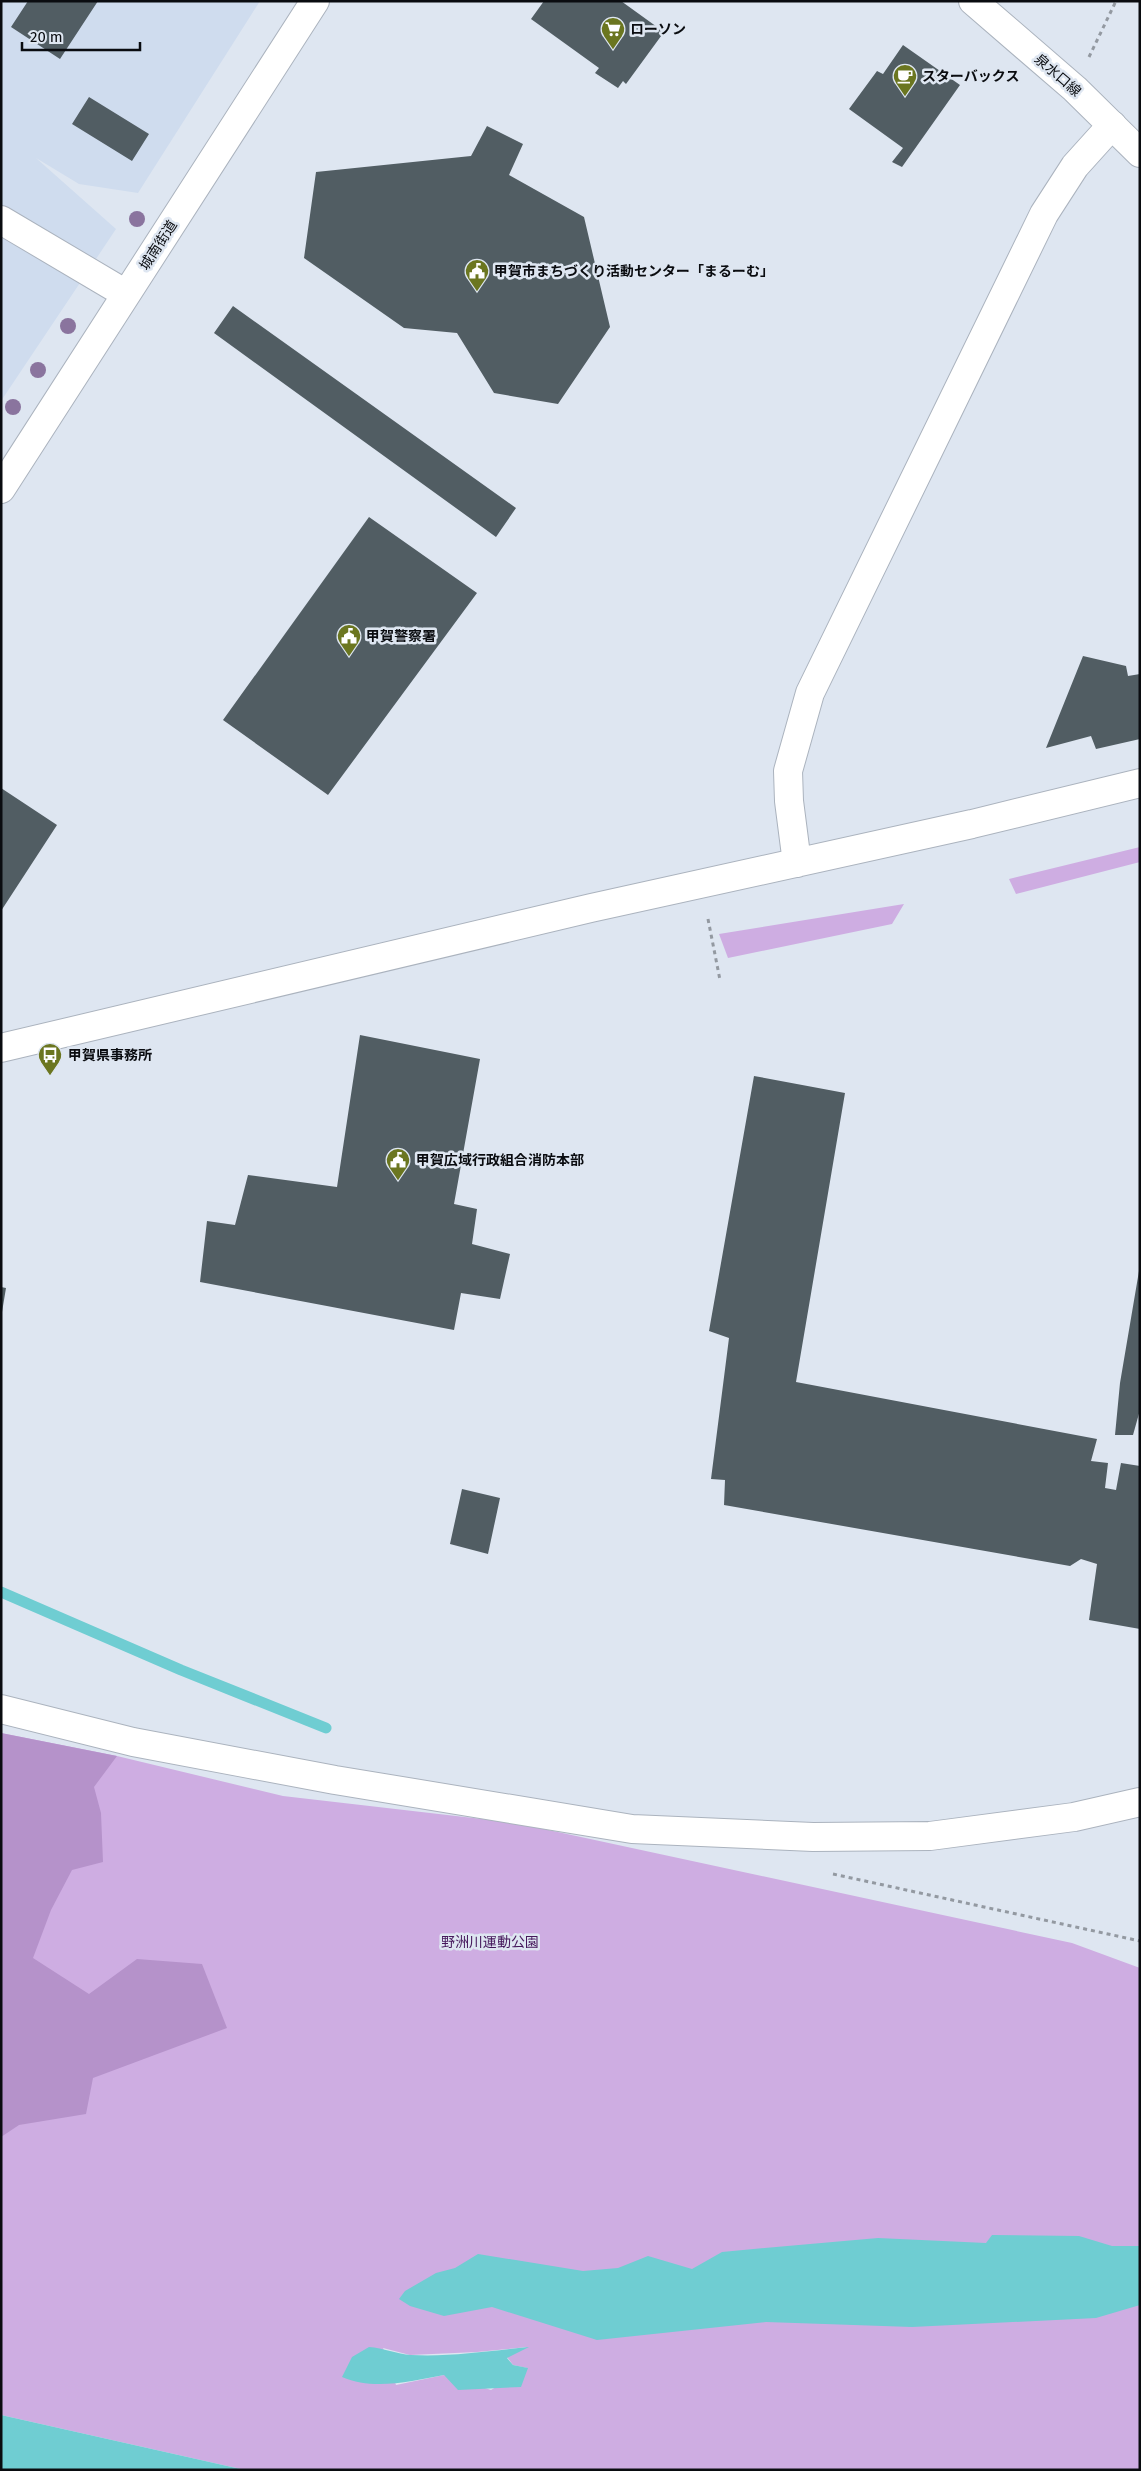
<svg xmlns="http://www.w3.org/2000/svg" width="1141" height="2471" font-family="'Fira Sans','Noto Sans JP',sans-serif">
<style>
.built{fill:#cfdcee}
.green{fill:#ceade2;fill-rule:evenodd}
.forest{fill:#b592ca}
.water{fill:#6fcdd2}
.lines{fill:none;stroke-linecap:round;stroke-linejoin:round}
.stream{stroke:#6fcdd2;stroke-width:11}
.building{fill:#515d63}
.minor-casing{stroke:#abb3be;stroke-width:30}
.major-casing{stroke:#abb3be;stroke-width:30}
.path{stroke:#9399a1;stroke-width:3;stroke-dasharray:4 4;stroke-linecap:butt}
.minor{stroke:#fff;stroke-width:28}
.major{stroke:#fff;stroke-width:28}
.tree{fill:#8a749e}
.labels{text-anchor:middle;stroke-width:5;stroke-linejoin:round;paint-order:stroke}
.poi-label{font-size:14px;font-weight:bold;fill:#0a0c10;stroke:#dee6f1;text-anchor:start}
.street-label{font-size:14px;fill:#0a0c10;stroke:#dee6f1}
.park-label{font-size:14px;fill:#45175b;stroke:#dee6f1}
</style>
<rect width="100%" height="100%" fill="#dee6f1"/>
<path class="built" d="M1 1H260L138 193 79 184 36 158 116 229 1 401Z"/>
<path class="green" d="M1140 847V862L1016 894 1009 879Z
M904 904 892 924 728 958 719 934Z
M1 1733 117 1756 283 1796 516 1823 1072 1943 1140 1968V2470H245L1 2415ZM527 2347 507 2357 513 2365 527 2368 491 2390 444 2375 396 2385 383 2348 410 2355 477 2352Z"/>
<path class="forest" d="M1 1733 117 1756 94 1787 101 1813 103 1862 72 1870 51 1910 33 1958 89 1994 137 1959 202 1964 227 2028 93 2078 86 2114 19 2125 1 2137Z"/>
<path class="water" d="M992 2235 1079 2236 1112 2246H1140V2305L1096 2318 912 2327 766 2322 597 2340 492 2307 444 2316 410 2306 399 2299 405 2291 436 2273 455 2268 478 2254 583 2271 618 2268 648 2256 692 2269 722 2252 776 2247 878 2238 986 2243Z
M369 2347C383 2348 397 2354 411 2355 450 2357 490 2351 529 2347L507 2358 513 2365 528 2368 521 2387 458 2390 444 2375C411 2381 374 2391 342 2377L352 2357Z
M1 2415 245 2470H1Z"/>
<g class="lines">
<path class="stream" d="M1 1592 181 1670 326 1728"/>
</g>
<path class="building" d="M28 1H98L60 59 11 27Z
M544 1H621L664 32 626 84 623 81 618 88 595 73 599 68 531 19Z
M903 45 960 85 902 167 892 162 903 148 849 109 877 71 883 74Z
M89 97 149 134 132 161 72 124Z
M487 126 523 144 509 175 584 217 610 327 558 404 494 393 457 333 404 328 304 258 316 172 471 156Z
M233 306 516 508 496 537 214 333Z
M369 517 477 593 328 795 223 720Z
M1083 656 1126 666 1128 676 1140 674V739L1096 749 1091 736 1046 748Z
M1 788 57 825 1 911Z
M360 1035 480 1059 454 1204 477 1209 472 1244 510 1254 500 1299 461 1293 454 1330 200 1282 207 1221 235 1225 248 1175 337 1187Z
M754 1076 845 1093 796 1382 1097 1439 1091 1461 1108 1463 1105 1488 1116 1490 1121 1463 1140 1466V1629L1089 1620 1097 1564 1081 1559 1070 1566 724 1505 725 1480 711 1479 729 1338 709 1331Z
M1139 1271 1140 1410 1133 1435H1115L1120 1383Z
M1 1287 6 1288 2 1312H1Z
M462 1489 500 1498 488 1554 450 1544Z"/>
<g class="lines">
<g class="minor-casing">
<path id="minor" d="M1 220 126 294
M1 489 315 1
M797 863 789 801 788 771 810 693 1044 214 1075 166 1112 125
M1 1048 591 908 972 824 1140 783
M1 1709 133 1742 335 1780 632 1829 813 1837 930 1836 1074 1817 1140 1802"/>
</g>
<g class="major-casing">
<path id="major" d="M973 1 1075 89 1140 153"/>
</g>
<path class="path" d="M1089 57 1116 1
M708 919 720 980
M833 1874 1140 1941"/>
<use href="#minor" class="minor"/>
<use href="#major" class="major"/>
</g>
<g class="tree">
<circle cx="137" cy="219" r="8"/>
<circle cx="68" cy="326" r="8"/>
<circle cx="38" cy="370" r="8"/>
<circle cx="13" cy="407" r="8"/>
</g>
<defs>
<g id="supermarket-pin" transform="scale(1.25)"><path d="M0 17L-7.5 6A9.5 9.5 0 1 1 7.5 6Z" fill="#6b7620" stroke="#dee6f1"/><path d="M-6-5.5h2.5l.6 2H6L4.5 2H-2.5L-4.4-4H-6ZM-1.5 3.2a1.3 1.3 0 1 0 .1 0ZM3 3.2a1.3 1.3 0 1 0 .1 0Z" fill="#fff"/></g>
<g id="cafe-pin" transform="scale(1.25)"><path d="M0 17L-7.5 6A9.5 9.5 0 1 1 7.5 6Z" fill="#6b7620" stroke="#dee6f1"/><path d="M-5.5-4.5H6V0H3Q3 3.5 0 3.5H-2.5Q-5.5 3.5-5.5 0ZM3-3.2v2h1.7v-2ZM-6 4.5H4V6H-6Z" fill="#fff"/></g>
<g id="civic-pin" transform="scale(1.25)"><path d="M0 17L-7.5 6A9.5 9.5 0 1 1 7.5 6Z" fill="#6b7620" stroke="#dee6f1"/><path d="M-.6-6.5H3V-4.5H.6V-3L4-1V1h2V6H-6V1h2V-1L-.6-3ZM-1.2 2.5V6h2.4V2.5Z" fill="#fff"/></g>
<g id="bus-pin" transform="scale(1.25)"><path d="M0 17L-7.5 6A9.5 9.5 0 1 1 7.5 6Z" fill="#6b7620" stroke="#dee6f1"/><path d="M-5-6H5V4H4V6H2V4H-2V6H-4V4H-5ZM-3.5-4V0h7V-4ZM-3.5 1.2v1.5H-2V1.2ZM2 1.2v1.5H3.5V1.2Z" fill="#fff"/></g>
</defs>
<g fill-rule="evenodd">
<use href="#supermarket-pin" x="613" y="29"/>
<use href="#cafe-pin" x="905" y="76"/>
<use href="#civic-pin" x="477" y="271"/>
<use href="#civic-pin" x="349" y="636"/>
<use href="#bus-pin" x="50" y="1055"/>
<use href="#civic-pin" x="398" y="1160"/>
</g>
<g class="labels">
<g class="poi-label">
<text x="630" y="34">ローソン</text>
<text x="922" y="81">スターバックス</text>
<text x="494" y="276">甲賀市まちづくり活動センター「まるーむ」</text>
<text x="366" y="641">甲賀警察署</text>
<text x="68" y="1060">甲賀県事務所</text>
<text x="416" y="1165">甲賀広域行政組合消防本部</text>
</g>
<g class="street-label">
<text transform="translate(1058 75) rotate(41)" y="5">泉水口線</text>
<text transform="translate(158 245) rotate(-57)" y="5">城南街道</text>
</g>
<g class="park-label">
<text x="490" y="1947">野洲川運動公園</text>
</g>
</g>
<rect width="1141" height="2471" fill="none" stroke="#0a0c10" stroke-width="5"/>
<path d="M22 42v8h118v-8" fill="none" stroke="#0a0c10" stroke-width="2.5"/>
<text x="30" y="42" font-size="15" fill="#0a0c10" stroke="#dee6f1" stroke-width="4" paint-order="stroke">20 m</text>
</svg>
